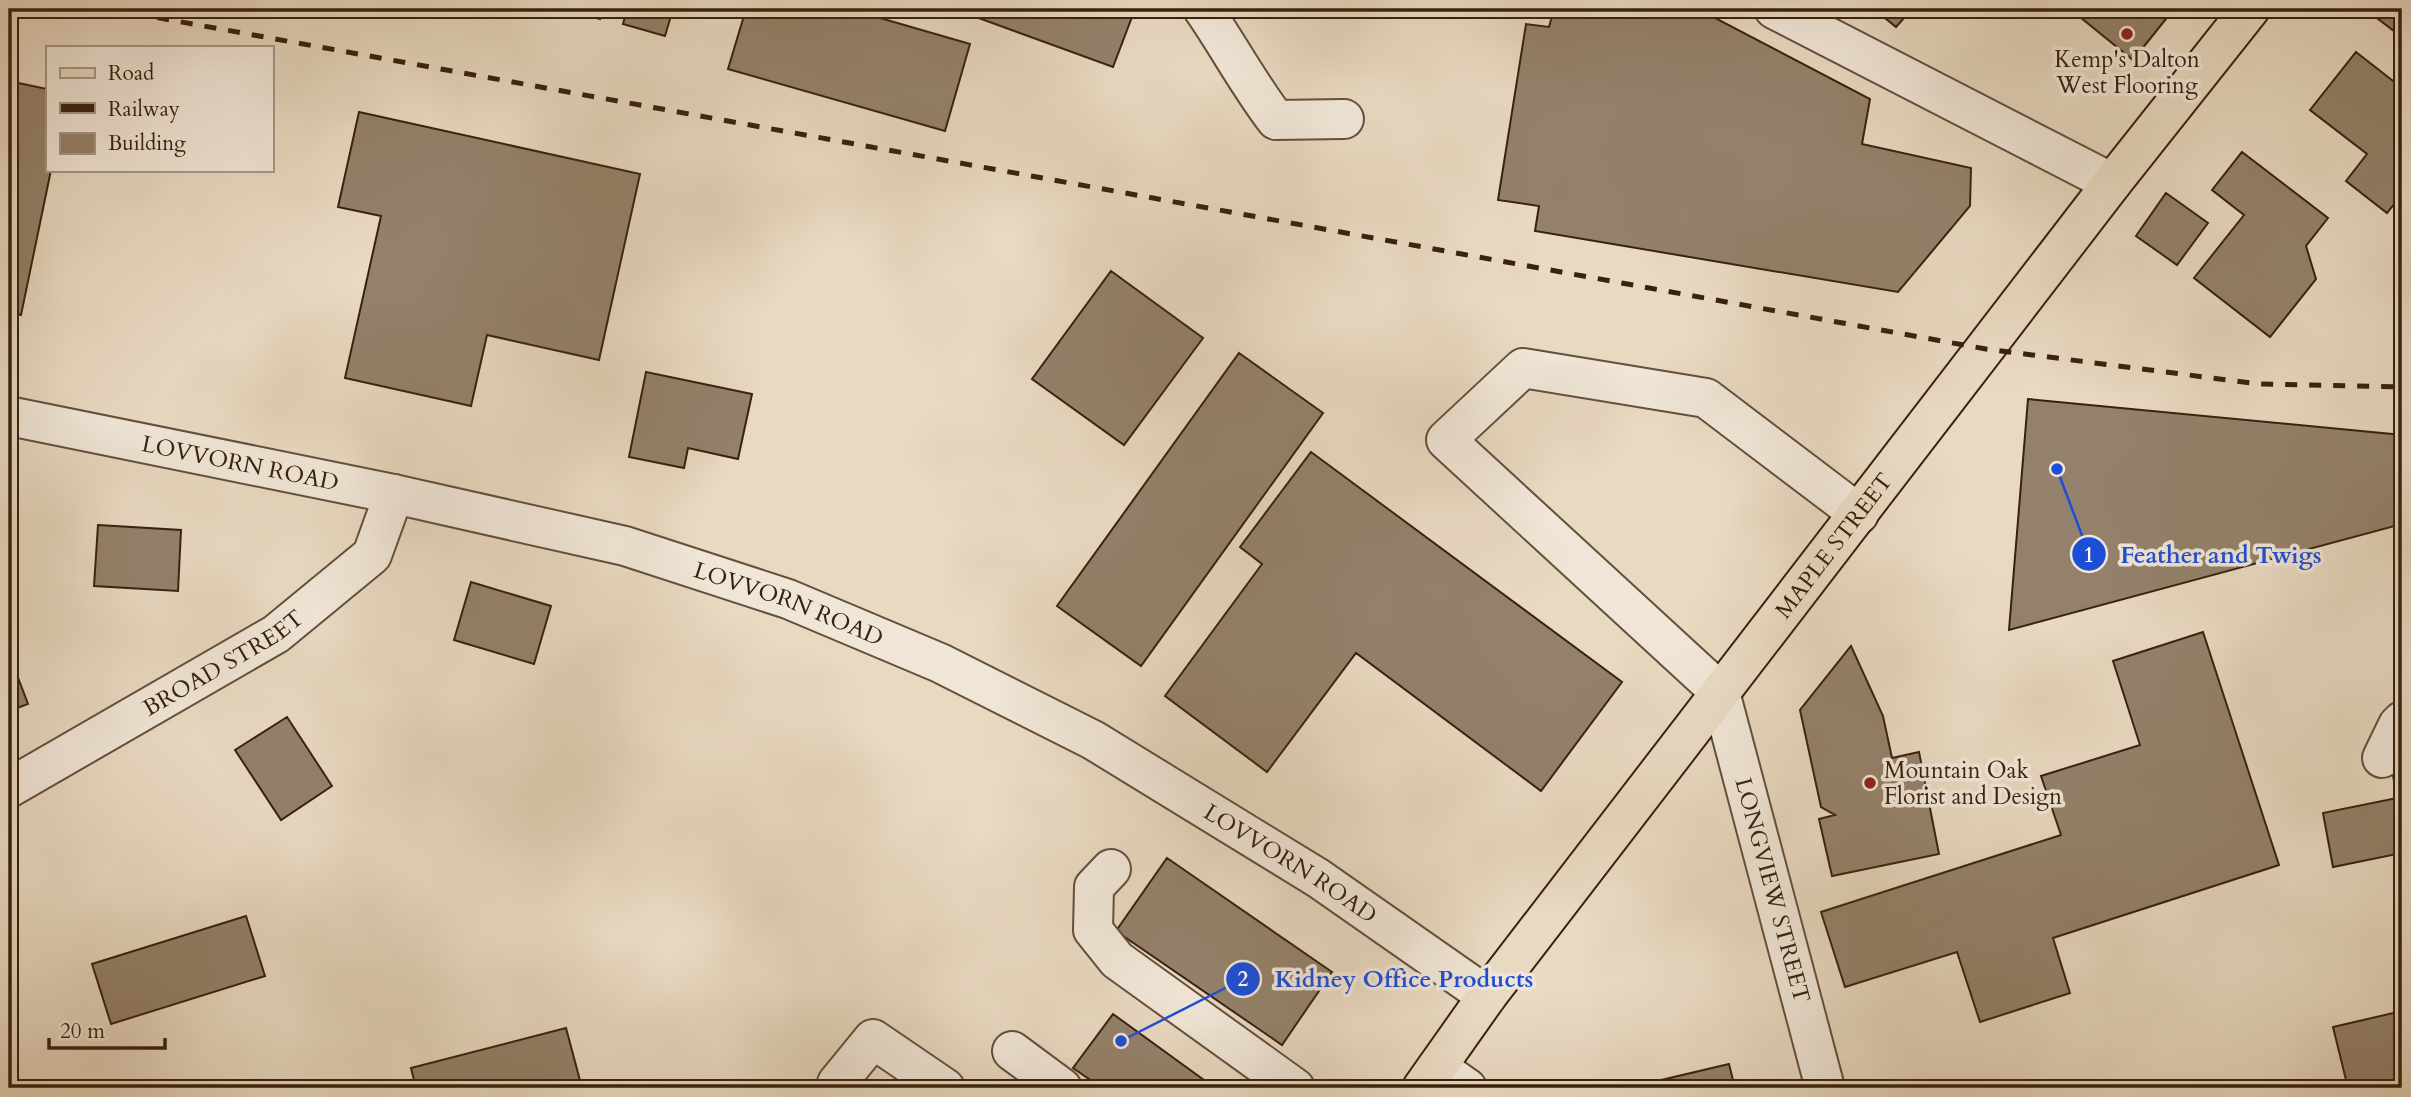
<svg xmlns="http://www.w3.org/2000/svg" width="2411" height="1097" font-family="Cardo,serif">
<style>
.building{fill:#94816b;stroke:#38210e;stroke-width:2}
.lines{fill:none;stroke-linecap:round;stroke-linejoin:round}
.minor-casing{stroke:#644f3b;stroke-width:42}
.major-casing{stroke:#38210e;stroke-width:42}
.minor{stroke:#f0e6d7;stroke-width:38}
.major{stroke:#e8d9c1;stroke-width:38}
.rail{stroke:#38210e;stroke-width:5;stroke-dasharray:12 12;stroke-linecap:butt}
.poi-dot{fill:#8f2418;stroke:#f0e6d7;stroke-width:2.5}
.labels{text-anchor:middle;stroke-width:7;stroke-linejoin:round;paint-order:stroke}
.poi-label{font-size:23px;fill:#38210e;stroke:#f0e6d7}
.street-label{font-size:23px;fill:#38210e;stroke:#f0e6d7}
.leader{fill:none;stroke:#1d4ed8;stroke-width:2.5}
.callout-dot{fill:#1d4ed8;stroke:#f0e6d7;stroke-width:2.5}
.mark-label{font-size:21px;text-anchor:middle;font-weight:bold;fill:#fff}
.callout-label{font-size:24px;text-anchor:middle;font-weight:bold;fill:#1d4ed8;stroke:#f0e6d7;stroke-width:7;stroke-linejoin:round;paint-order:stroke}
</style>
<rect width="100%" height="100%" fill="#e8d9c1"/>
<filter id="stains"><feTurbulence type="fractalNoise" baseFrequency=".00286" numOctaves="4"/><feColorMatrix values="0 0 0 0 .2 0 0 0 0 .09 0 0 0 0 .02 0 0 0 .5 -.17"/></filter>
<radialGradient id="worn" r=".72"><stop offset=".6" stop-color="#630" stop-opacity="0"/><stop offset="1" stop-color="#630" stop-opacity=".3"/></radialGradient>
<path class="building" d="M565 9H603L600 19Z
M627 9H673L665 36 623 24Z
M746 9H849L970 44 945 131 728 69Z
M954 9H1135L1113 67Z
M1554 9H1698L1870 99 1862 144 1971 168 1970 206 1898 292 1535 231 1539 206 1498 200 1526 24 1549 27Z
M1874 9H1912L1896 27Z
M2070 9H2174L2133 60Z
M2365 9H2402V20L2394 31Z
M2356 52 2402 88V194L2387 213 2346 181 2367 154 2310 110Z
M9 81 47 89V170H51L21 315 9 312Z
M359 112 640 174 599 360 487 335 471 406 345 378 381 216 338 207Z
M2242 152 2328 218 2306 246 2316 279 2270 337 2194 278 2244 215 2212 190Z
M2166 193 2208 223 2177 265 2136 236Z
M1111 271 1203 338 1124 445 1032 379Z
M1239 353 1323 413 1141 666 1057 606Z
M646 372 752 394 738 459 688 448 684 468 629 457Z
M2028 399 2402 435V524L2009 630Z
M1311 452 1622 682 1541 791 1356 653 1267 772 1165 696 1262 564 1240 547Z
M98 525 181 530 178 591 94 586Z
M471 582 551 606 534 664 454 640Z
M2203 632 2279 865 2053 938 2070 993 1980 1022 1957 952 1845 987 1821 912 2061 835 2041 776 2140 745 2113 661Z
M1851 646 1883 716 1892 758 1919 752 1939 854 1832 876 1819 819 1835 815 1821 807 1800 710Z
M9 654 28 704 9 711Z
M287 717 332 786 281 820 235 750Z
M2402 762V853L2333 867 2323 813 2397 798 2391 764Z
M1167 858 1332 972 1282 1045 1116 931Z
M246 916 265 976 111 1024 92 964Z
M2402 1011V1088H2348L2333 1027Z
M1113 1014 1215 1088H1102L1073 1068Z
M566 1028 582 1088H416L411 1068Z
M1729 1064 1735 1088H1641L1640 1085Z
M342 1081 344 1088H315Z"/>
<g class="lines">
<g class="minor-casing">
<g id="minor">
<path d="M1203 9C1228 45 1249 85 1276 120L1344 119"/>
<path d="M1774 9 2112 183"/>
<path id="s1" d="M9 416 394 494 625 546 788 599 940 663 1093 740 1318 878 1487 996"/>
<path d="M2382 758 2398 725 2402 721"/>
<path id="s2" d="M9 788 276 634 372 555 394 494"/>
<path d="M1111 869 1094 887 1093 930 1117 960 1295 1088"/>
<path d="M1012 1051 1062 1088"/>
<path d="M1437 1067 1467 1088"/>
<path d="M843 1088 837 1083 873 1039 945 1088"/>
<path d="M1825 1088 1720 692 1446 440 1523 368 1706 398 1859 514"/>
</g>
</g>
<g class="major-casing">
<g id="major">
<path id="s3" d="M1422 1088 1487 996 2112 183 2250 9"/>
</g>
</g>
<use href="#minor" class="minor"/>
<use href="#major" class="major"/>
<path class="rail" d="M110 9 1986 349 2259 384 2402 387"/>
</g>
<g class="poi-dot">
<circle cx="2127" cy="34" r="7"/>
<circle cx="1870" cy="783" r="7"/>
</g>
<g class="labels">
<g class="poi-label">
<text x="2127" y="67">Kemp's Dalton<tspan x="2127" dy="26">West Flooring</tspan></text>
<text x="1884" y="778" text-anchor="start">Mountain Oak<tspan x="1884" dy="26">Florist and Design</tspan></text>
</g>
<g class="street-label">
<text dy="8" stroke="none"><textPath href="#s1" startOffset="236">LOVVORN ROAD</textPath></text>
<text dy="8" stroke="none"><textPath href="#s3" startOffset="681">MAPLE STREET</textPath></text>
<text dy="8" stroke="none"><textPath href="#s1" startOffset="803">LOVVORN ROAD</textPath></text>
<text dy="8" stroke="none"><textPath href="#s2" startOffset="248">BROAD STREET</textPath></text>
<text dy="8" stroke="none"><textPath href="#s1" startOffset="1370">LOVVORN ROAD</textPath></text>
<text transform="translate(1773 890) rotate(75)" y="8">LONGVIEW STREET</text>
</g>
</g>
<path class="leader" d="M2057 469L2089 554M1121 1041L1243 979"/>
<g class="callout-dot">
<circle cx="2057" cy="469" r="7"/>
<circle cx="1121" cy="1041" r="7"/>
<circle cx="2089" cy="554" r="18"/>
<circle cx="1243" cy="979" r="18"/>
</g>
<g class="mark-label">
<text x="2089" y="562">1</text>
<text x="1243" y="986">2</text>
</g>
<g class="callout-label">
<text x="2221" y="563">Feather and Twigs</text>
<text x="1404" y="987">Kidney Office Products</text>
</g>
<rect width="2411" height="1097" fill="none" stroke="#e8d9c1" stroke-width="35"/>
<rect x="10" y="10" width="2390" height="1076" fill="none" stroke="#38210e" stroke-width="3.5"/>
<rect x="18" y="18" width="2376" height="1062" fill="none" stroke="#38210e" stroke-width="2"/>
<rect x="46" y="46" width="228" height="126" fill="#f0e6d7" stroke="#a69787" stroke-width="2"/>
<rect x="60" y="68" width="35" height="10" fill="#e8d9c1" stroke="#a69787" stroke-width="2"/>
<text x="108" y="80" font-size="21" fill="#38210e">Road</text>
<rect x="60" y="103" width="35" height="10" fill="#38210e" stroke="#a69787" stroke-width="2"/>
<text x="108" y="116" font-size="21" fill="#38210e">Railway</text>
<rect x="60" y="133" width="35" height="21" fill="#94816b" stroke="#a69787" stroke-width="2"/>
<text x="108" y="150" font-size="21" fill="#38210e">Building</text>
<path d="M49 1038v10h116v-10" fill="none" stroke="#38210e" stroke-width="3.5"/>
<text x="60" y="1038" font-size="21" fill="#38210e" stroke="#f0e6d7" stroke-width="5" paint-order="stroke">20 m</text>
<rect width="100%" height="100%" filter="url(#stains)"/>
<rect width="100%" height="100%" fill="url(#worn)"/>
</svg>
